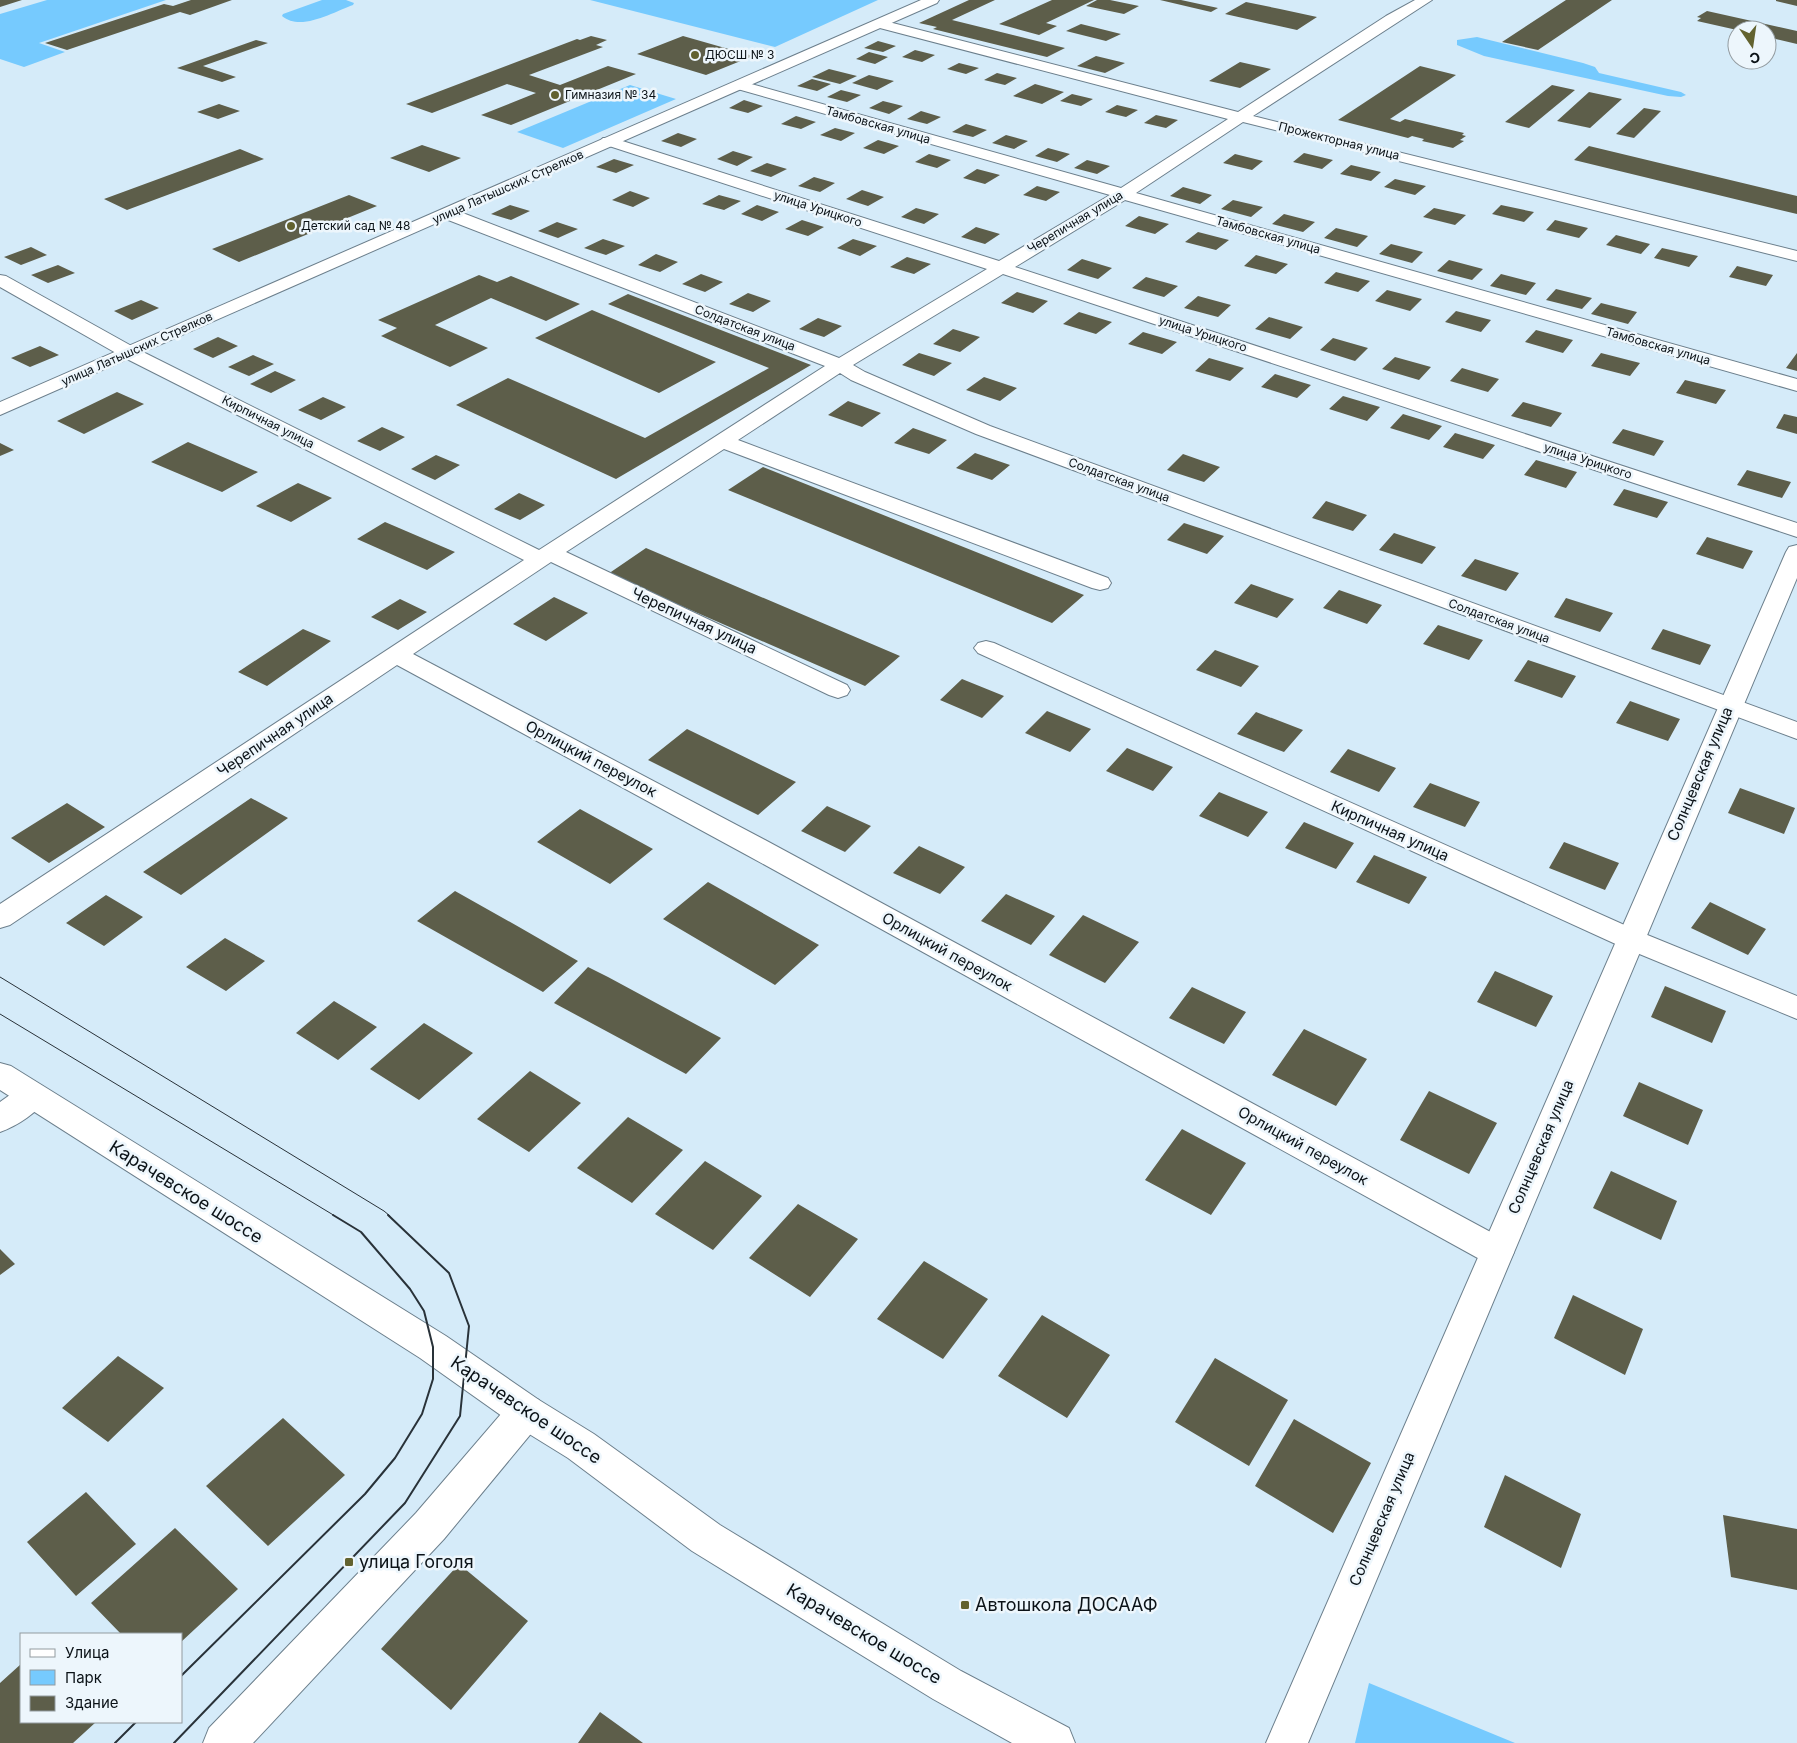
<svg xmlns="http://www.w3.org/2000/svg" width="1797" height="1743" font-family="Inter,sans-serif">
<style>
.green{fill:#76cafe}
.building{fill:#5d5e4a}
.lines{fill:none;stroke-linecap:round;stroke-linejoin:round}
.street-casing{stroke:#6c7f8c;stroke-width:2}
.secondary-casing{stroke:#6c7f8c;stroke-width:2}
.highway-casing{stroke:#6c7f8c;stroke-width:2}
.street{fill:#fff;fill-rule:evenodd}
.secondary{fill:#fff;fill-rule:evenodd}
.highway{fill:#fff;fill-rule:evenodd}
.tram-far1{stroke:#293239;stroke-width:1}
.tram{stroke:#293239;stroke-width:2}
.poi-dot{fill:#62622f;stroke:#edf6fc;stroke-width:2}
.labels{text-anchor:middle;stroke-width:5;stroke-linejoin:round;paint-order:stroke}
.far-poi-label{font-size:12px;fill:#0b1217;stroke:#edf6fc;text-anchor:start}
.far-street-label{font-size:12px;fill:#0b1217;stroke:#edf6fc}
.street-label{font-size:15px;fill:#0b1217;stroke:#edf6fc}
.near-street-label{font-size:18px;fill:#0b1217;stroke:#edf6fc}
.near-poi-label{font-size:18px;fill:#0b1217;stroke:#edf6fc;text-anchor:start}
</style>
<rect width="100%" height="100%" fill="#d5ebf9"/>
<path class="green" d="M47 0H166L39 43 65 52 24 67 0 59V14Z
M322 0H346L354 3 353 5C333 12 301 32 282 16L283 14Z
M590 0H878L775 47Z
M1477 37 1583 63 1595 67 1599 73 1681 92 1686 95 1681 97 1668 96 1484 56 1457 45V40Z
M630 85 676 99 563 148 517 132Z
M1369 1683 1515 1743H1355Z"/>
<path class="building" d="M0 0H22L0 7Z
M191 0H232L190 15 180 12 67 50 45 43 164 4 173 6Z
M969 0H995L952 20 1065 48 1047 57 933 29 937 27 919 23Z
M1052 0H1094L1046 23 1057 26 1039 35 999 24Z
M1097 0H1110L1139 6 1124 14 1086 6Z
M1160 0H1181L1218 8 1211 12Z
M1566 0H1612L1538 50 1502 42Z
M1797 0V6L1776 1V0Z
M1246 2 1280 9 1317 17 1297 30 1225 14Z
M1707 11 1797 31V44L1767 37V30H1737L1697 21 1701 18 1697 17Z
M1081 24 1121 34 1106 41 1066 31Z
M591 36 607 40 596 45 603 47 529 75 560 85 608 66 636 74 511 125 481 115 536 93 507 84 432 113 406 104 577 39 580 40Z
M683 36 753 56 706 75 637 54Z
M256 40 268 43 203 66 236 77 222 82 177 68Z
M878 41 896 46 883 52 864 48Z
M915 50 935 55 922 62 902 57Z
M869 52 888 57 875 64 856 59Z
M1096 56 1125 63 1105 73 1077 66Z
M1240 62 1271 69 1240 88 1209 81Z
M959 63 979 68 966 74 947 69Z
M1420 66 1456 75 1390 119 1400 122 1405 119 1464 133 1462 135 1466 136 1460 140 1464 141 1453 148 1422 141 1424 139 1412 136 1408 138 1338 120Z
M829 69 857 76 840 84 812 77Z
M997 73 1017 78 1005 85 984 80Z
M869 75 894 81 877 90 852 83Z
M812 79 831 84 817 91 797 86Z
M1035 84 1064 92 1042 104 1013 96Z
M1552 85 1575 90 1529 128 1505 122Z
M841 90 861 95 847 102 827 97Z
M1589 92 1622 99 1590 128 1557 121Z
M1072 94 1093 99 1081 106 1060 101Z
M744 100 763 106 748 113 729 108Z
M883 101 903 106 889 114 869 108Z
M219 104 240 111 218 119 197 112Z
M1117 105 1138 110 1126 117 1105 112Z
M1644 108 1661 111 1634 138 1616 134Z
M921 111 941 117 927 124 907 119Z
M1156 115 1178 120 1166 128 1144 123Z
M796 116 816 122 801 129 781 124Z
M966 124 987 130 973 137 952 132Z
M835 128 855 133 841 141 820 135Z
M678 133 697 139 681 147 661 141Z
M1006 135 1028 141 1014 149 992 143Z
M878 140 899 146 884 154 863 148Z
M422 145 461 158 429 172 390 158Z
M1589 146 1797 196V214L1574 160Z
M1048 148 1070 154 1057 162 1035 156Z
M240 149 264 159 127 210 104 199Z
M733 151 753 157 737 166 717 159Z
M1304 153 1333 160 1322 169 1293 162Z
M929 154 951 160 937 168 915 162Z
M1235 154 1263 161 1252 170 1223 163Z
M614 159 634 165 616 173 596 167Z
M1087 160 1110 166 1097 174 1074 168Z
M767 163 787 169 771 177 750 171Z
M1351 165 1381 172 1371 181 1340 174Z
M977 169 1000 175 985 184 963 178Z
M814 177 835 183 820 192 798 186Z
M1395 179 1426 186 1415 195 1384 187Z
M1037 186 1060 192 1046 201 1023 195Z
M1183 187 1212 195 1200 204 1170 196Z
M862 190 884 197 868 206 846 199Z
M630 191 650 198 633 207 612 200Z
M349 195 377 206 239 262 212 249Z
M719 195 741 201 724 210 702 204Z
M1233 200 1263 207 1251 217 1221 209Z
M510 205 530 211 511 220 491 214Z
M757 205 779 212 762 221 741 214Z
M1501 205 1534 212 1524 222 1492 214Z
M916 208 939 214 924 224 901 217Z
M1434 208 1466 215 1455 225 1423 217Z
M1284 214 1315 222 1303 232 1272 224Z
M1139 216 1169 224 1155 234 1125 226Z
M802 220 824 227 808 236 785 229Z
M1555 220 1588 228 1579 238 1546 230Z
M557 222 578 229 558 238 538 231Z
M976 227 1000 234 985 244 961 237Z
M1336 228 1368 236 1357 247 1324 238Z
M1198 232 1229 240 1216 250 1185 242Z
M1616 235 1650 244 1641 254 1606 245Z
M603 239 625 246 606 255 584 248Z
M853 239 877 246 860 256 837 248Z
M1391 244 1423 252 1412 263 1379 254Z
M31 247 47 255 21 265 4 257Z
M1662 248 1698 256 1689 267 1654 258Z
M656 254 678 262 660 272 638 265Z
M1256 255 1288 264 1276 274 1244 266Z
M907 257 931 264 914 274 890 267Z
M1082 259 1112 268 1098 279 1067 270Z
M1449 260 1483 269 1472 280 1437 271Z
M58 265 75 273 48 283 31 275Z
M1737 266 1773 275 1766 286 1729 277Z
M1336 272 1370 281 1358 292 1324 283Z
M701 274 723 282 705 292 682 284Z
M1501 274 1536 283 1526 295 1490 286Z
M479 275 497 282 511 276 580 304 546 321 491 298 435 325 488 348 450 367 381 336 397 328 378 320Z
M1146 277 1178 286 1164 297 1132 288Z
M1556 289 1592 298 1582 309 1546 300Z
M1387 290 1422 299 1410 311 1375 301Z
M1017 292 1048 301 1033 313 1001 303Z
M748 293 771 301 753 312 729 304Z
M628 294 811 365 616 479 456 405 508 378 645 438 769 368 608 304Z
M1198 296 1231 305 1218 317 1184 308Z
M141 300 159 308 132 320 114 311Z
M1601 303 1637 312 1628 324 1591 314Z
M592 310 716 362 659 393 535 338Z
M1456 311 1491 320 1481 332 1445 322Z
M1079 312 1112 322 1096 334 1063 324Z
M1269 317 1303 327 1290 339 1255 329Z
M818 318 842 326 824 337 799 329Z
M953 329 980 337 960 352 933 344Z
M1536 330 1573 340 1563 353 1525 342Z
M1143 332 1177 342 1162 354 1128 344Z
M218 337 238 346 213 358 193 349Z
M1333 338 1368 348 1355 361 1320 350Z
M40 346 59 355 30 367 11 358Z
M919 353 952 363 934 376 902 365Z
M1601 353 1640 363 1630 376 1591 366Z
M1797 353V371L1786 368Z
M253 355 274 364 249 376 228 367Z
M1395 357 1431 367 1419 380 1382 369Z
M1209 358 1244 368 1230 381 1195 371Z
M1462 368 1499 379 1488 392 1450 381Z
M275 371 296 380 271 393 250 384Z
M1275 374 1311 385 1297 398 1261 387Z
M984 377 1017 388 1000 401 966 390Z
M1685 380 1726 390 1716 404 1676 393Z
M117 392 144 404 84 434 57 421Z
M1343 396 1380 407 1367 421 1329 409Z
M323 397 346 407 321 420 298 410Z
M848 401 881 413 862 427 828 415Z
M1523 402 1562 413 1551 427 1511 416Z
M1403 414 1442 426 1429 440 1390 428Z
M1784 414 1797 417V434L1776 428Z
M382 427 405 437 380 451 357 441Z
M913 428 947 440 929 454 894 443Z
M1623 429 1664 441 1654 456 1612 443Z
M1455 433 1495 445 1483 459 1443 447Z
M188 442 258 472 222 492 151 462Z
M0 443 14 450 0 456Z
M975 453 1010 465 992 480 956 468Z
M1183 454 1220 467 1204 482 1167 470Z
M436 455 460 465 435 480 411 469Z
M1536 460 1577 472 1566 488 1524 475Z
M763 467 1084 595 1052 623 728 490Z
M1747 470 1791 482 1782 498 1737 485Z
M298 483 332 498 291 522 256 506Z
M1624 489 1668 502 1657 518 1613 505Z
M519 493 545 505 520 520 494 509Z
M1326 501 1367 515 1353 531 1312 518Z
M385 522 455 552 427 570 357 539Z
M1184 523 1224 536 1207 554 1167 540Z
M1394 533 1436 547 1422 564 1379 550Z
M1707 537 1753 551 1743 569 1696 554Z
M646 548 900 656 865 686 608 574Z
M1475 559 1519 573 1506 591 1461 576Z
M1251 584 1294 599 1277 618 1234 603Z
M1339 590 1382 605 1367 624 1323 608Z
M554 597 588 613 546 641 513 624Z
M1566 598 1613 613 1600 632 1554 617Z
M400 599 427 612 398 630 371 617Z
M1438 625 1483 640 1469 660 1423 644Z
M303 629 331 641 267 686 238 672Z
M1663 629 1711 645 1700 665 1651 649Z
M1215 650 1259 666 1241 687 1196 670Z
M1528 660 1576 676 1562 698 1514 681Z
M962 679 1004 696 982 718 940 700Z
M1630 701 1680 719 1668 741 1616 723Z
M1047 711 1091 729 1070 752 1025 733Z
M1256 712 1303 730 1284 752 1237 734Z
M687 729 796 782 758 815 648 760Z
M1127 748 1173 767 1153 791 1106 771Z
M1348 749 1396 768 1379 792 1330 772Z
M1430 783 1480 802 1465 827 1413 807Z
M1740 788 1795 808 1784 834 1728 813Z
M1219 792 1268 812 1248 837 1199 816Z
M251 798 288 818 181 895 143 872Z
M67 803 105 827 49 863 11 838Z
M827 806 871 826 845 852 801 831Z
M580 809 653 849 610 884 537 842Z
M1304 822 1354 843 1336 869 1285 848Z
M1564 842 1619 863 1605 890 1549 868Z
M919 846 965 867 940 894 893 873Z
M1374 855 1427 877 1409 904 1356 882Z
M708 882 819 945 775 985 663 919Z
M455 891 519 927 578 961 543 992 417 921Z
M1006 894 1055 916 1031 945 981 921Z
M106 895 143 917 104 946 66 923Z
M1710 902 1766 929 1748 955 1691 928Z
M1083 915 1139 942 1105 983 1049 955Z
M225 938 265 961 226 991 186 967Z
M588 967 608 977 721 1038 686 1074 554 1003Z
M1495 971 1553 996 1536 1027 1477 1002Z
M1665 986 1726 1011 1712 1043 1651 1017Z
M1192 987 1246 1012 1224 1044 1169 1018Z
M334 1001 377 1027 338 1060 296 1033Z
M424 1023 473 1053 419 1100 370 1069Z
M1304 1029 1367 1059 1336 1106 1272 1075Z
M530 1071 581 1103 529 1152 477 1119Z
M1639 1082 1703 1110 1688 1145 1623 1116Z
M1429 1091 1497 1123 1469 1174 1400 1140Z
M628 1117 683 1150 632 1203 577 1168Z
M1182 1129 1246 1163 1211 1215 1145 1180Z
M705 1161 762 1196 713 1250 655 1214Z
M1611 1171 1677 1201 1661 1240 1593 1208Z
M798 1204 858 1239 810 1297 749 1258Z
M0 1249 15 1264 0 1275Z
M924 1261 988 1299 943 1359 877 1319Z
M1573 1295 1643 1329 1625 1375 1554 1338Z
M1042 1315 1110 1355 1067 1418 998 1376Z
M118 1356 164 1388 108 1442 62 1408Z
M1215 1358 1288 1400 1249 1466 1175 1422Z
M283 1418 345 1475 268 1546 206 1486Z
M1294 1419 1371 1463 1333 1533 1255 1486Z
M1505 1475 1581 1514 1561 1568 1484 1527Z
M86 1492 136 1544 76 1596 27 1542Z
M1723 1515 1797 1529V1590L1731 1577Z
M175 1528 238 1589 181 1642V1634H121L91 1603Z
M459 1564 528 1621 451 1710 381 1649Z
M21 1664V1722H96L73 1743H0V1683Z
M600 1712 643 1743H578Z"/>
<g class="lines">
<g class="street-casing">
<path id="street" d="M1415 0H1432L1253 116 1797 251V261L1243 122 1136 193 1797 379V391L1125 200 1015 267 1797 523V537L1003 274 853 365 865 372 990 426 1797 722V739L976 434 851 380 840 373 738 440 1108 578 1111 583 1108 588 1100 590 1092 588 724 449 566 552 847 685 850 690 847 695 838 698 829 695 551 562 413 654 765 840 1509 1242 1514 1252 1509 1262 1497 1266 1485 1262 745 854 397 665 10 925 0 928V904L524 560 123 357 0 287V275L6 276 137 349 539 550 825 366 443 218 441 214 443 210H455L839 358 987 269 603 144 600 141 603 138H613L999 261 1110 195 734 88 732 85 734 82H744L1121 188 1228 119 876 27 874 24 881 20 1238 112 1386 16Z
M986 641 994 643 1640 932 1797 996V1019L1620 946 978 653 974 648 978 643Z
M32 1084 43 1087 48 1096C39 1112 17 1126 0 1132V1102L21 1087Z
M526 1395 539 1400 544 1412 539 1424 444 1539 253 1743H203L209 1728 416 1513 513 1400Z"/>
</g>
<g class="secondary-casing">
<path id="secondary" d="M921 0H939L937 3 0 415V402Z
M1797 545V578L1308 1743H1266L1786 552 1789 547Z"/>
</g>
<g class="highway-casing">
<path id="highway" d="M0 1063 11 1066 446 1336 539 1400 594 1434 720 1525 961 1671 1069 1728 1075 1743H1012L933 1699 692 1551 568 1458 513 1424 420 1358 0 1090Z"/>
</g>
<use href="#street" class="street"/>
<use href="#secondary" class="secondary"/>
<use href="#highway" class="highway"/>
<path class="tram-far1" d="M0 977 384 1211 390 1216
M0 1014 335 1216"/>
<path class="tram" d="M181 1676 365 1494 395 1458 422 1414 433 1379V1347L424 1311 410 1289 361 1232 333 1215
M115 1743 136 1722
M174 1743 405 1503 460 1416 469 1326 449 1273 388 1215"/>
</g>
<g class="poi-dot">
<circle cx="695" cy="55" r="5"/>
<circle cx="555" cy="95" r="5"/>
<circle cx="291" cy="226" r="5"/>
<rect x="344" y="1557" width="10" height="10" rx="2.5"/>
<rect x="960" y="1600" width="10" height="10" rx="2.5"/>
</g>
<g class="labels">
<g class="far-poi-label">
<text x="705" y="59">ДЮСШ № 3</text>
<text x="565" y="99">Гимназия № 34</text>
<text x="301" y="230">Детский сад № 48</text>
</g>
<g class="far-street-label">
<text transform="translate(878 125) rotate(16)" y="4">Тамбовская улица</text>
<text transform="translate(1339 141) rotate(14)" y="4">Прожекторная улица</text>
<text transform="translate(508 187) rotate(-24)" y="4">улица Латышских Стрелков</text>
<text transform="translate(818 209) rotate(18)" y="4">улица Урицкого</text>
<text transform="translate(1075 222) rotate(-31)" y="4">Черепичная улица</text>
<text transform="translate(1268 235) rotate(16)" y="4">Тамбовская улица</text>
<text transform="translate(745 328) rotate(21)" y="4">Солдатская улица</text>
<text transform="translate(1203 334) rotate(18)" y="4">улица Урицкого</text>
<text transform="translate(1658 346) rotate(16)" y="4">Тамбовская улица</text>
<text transform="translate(137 349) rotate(-24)" y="4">улица Латышских Стрелков</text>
<text transform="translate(268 422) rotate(27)" y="4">Кирпичная улица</text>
<text transform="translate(1588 461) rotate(18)" y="4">улица Урицкого</text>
<text transform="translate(1119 480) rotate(20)" y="4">Солдатская улица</text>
<text transform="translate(1499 621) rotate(20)" y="4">Солдатская улица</text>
</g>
<g class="street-label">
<text transform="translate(694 621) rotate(25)" y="5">Черепичная улица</text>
<text transform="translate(275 735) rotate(-34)" y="5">Черепичная улица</text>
<text transform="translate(591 759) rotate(28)" y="5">Орлицкий переулок</text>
<text transform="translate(1700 774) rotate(-67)" y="5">Солнцевская улица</text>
<text transform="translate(1390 831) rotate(24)" y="5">Кирпичная улица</text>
<text transform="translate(947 952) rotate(29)" y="5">Орлицкий переулок</text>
<text transform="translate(1303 1146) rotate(29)" y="5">Орлицкий переулок</text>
<text transform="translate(1541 1147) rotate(-67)" y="5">Солнцевская улица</text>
<text transform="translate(1382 1519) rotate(-67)" y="5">Солнцевская улица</text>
</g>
<g class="near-street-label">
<text transform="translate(186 1192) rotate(32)" y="6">Карачевское шоссе</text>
<text transform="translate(526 1410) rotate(34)" y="6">Карачевское шоссе</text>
<text transform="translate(864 1634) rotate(31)" y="6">Карачевское шоссе</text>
</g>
<g class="near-poi-label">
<text x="359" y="1568">улица Гоголя</text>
<text x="975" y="1611">Автошкола ДОСААФ</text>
</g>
</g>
<rect x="20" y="1633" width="162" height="90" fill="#edf6fc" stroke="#939ba0"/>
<rect x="30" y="1649" width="25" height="8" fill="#ffffff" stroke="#939ba0"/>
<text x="65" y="1658" font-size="15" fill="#0b1217">Улица</text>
<rect x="30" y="1670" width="25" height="15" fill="#76cafe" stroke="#939ba0"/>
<text x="65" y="1683" font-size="15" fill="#0b1217">Парк</text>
<rect x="30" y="1696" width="25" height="15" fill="#5d5e4a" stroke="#939ba0"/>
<text x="65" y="1708" font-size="15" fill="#0b1217">Здание</text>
<g transform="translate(1752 45) rotate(167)"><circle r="24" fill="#edf6fc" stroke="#939ba0"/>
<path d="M0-4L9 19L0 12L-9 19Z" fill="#62622f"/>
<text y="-8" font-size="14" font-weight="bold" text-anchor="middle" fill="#0b1217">С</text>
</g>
</svg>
